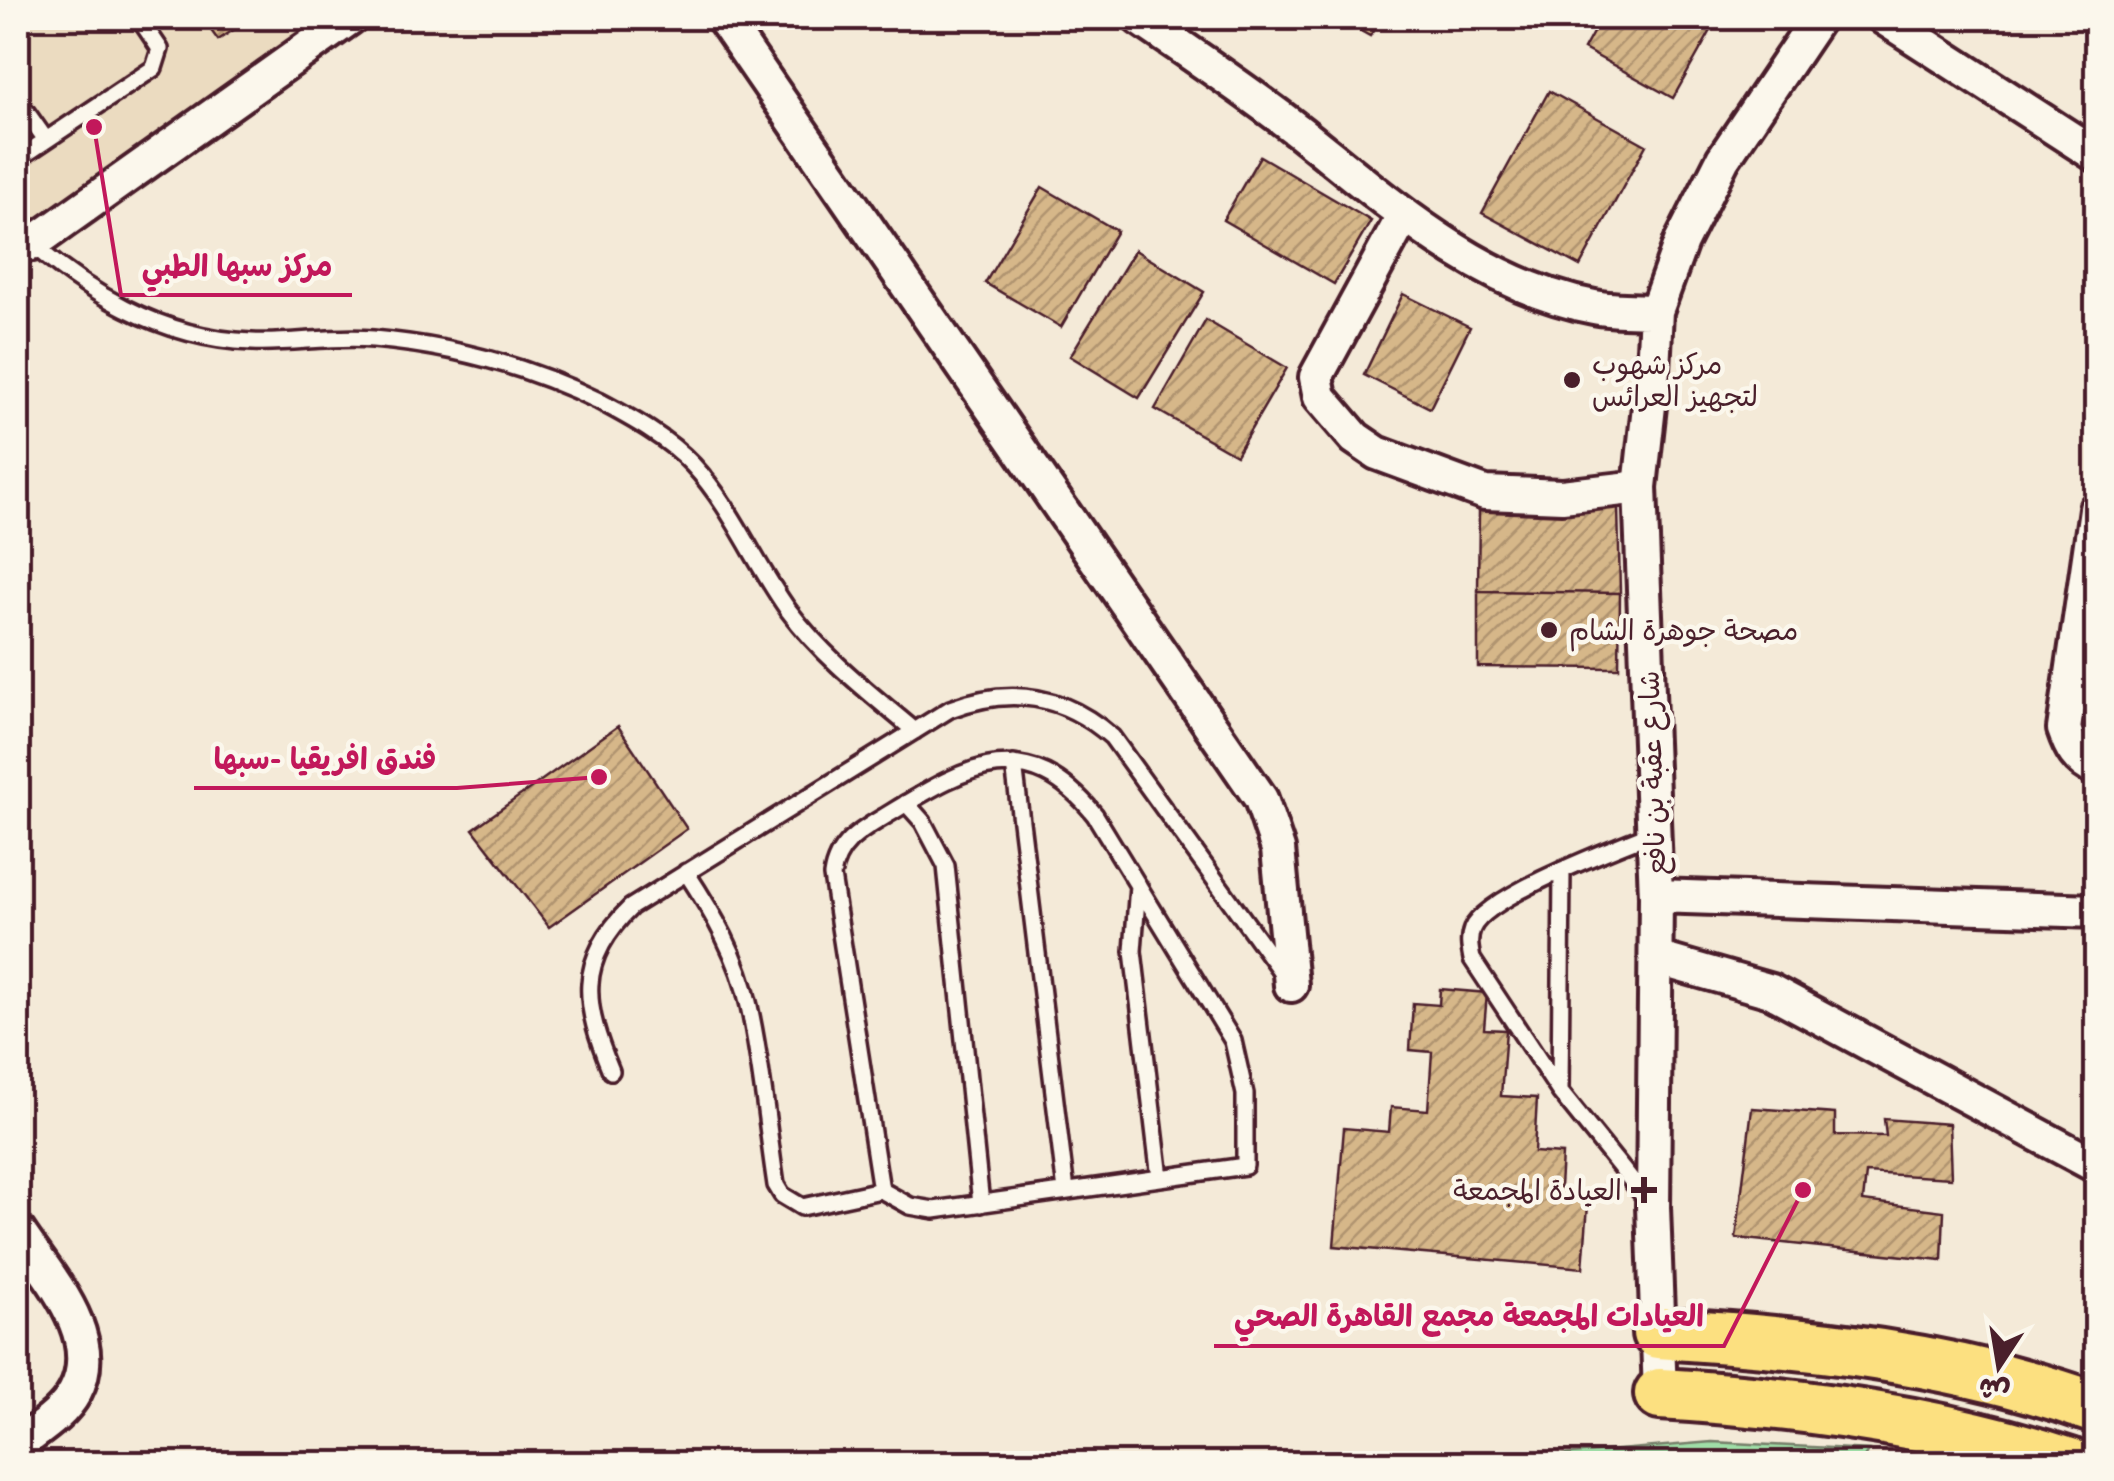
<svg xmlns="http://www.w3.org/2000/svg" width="2114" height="1481" font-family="'Balsamiq Sans','Playpen Sans Arabic',sans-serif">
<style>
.built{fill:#ebdbc0}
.green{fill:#9fdea7;stroke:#747e69;stroke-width:2.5}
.building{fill:url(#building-hatch);stroke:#4a1f2b;stroke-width:2.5}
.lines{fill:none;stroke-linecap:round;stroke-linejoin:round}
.service-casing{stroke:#4a1f2b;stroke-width:22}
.minor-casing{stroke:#4a1f2b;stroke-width:40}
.primary-casing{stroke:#4a1f2b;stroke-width:58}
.service{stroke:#fbf7ec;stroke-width:15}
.minor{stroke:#fbf7ec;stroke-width:32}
.primary{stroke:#fce080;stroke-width:50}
.poi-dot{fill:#4a1f2b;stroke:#fbf7ec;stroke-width:4}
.labels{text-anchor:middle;stroke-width:9;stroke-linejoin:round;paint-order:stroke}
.poi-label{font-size:28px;fill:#4a1f2b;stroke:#fbf7ec;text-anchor:start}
.street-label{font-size:28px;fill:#4a1f2b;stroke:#fbf7ec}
.leader{fill:none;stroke:#c2185b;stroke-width:4}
.callout-dot{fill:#c2185b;stroke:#fbf7ec;stroke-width:4}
.callout-label{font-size:30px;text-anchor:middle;font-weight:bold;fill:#c2185b;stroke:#fbf7ec;stroke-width:9;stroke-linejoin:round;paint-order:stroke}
</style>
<defs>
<pattern id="building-hatch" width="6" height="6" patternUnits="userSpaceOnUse" patternTransform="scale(2.5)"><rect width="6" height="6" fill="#d6b789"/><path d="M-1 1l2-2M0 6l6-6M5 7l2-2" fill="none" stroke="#b09470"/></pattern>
</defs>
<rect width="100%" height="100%" fill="#f4ead8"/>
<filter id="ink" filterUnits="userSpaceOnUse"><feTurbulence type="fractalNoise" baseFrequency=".01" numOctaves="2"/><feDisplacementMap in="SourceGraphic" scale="20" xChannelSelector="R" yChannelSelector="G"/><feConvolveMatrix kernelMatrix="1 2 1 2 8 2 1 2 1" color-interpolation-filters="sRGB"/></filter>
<g filter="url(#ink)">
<path class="built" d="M18 18H322L18 237Z"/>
<path class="green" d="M1712 1442 1869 1450 1860 1464 1466 1463Z"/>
<path class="building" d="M202 18H226L235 29 218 40Z
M1337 18H1381L1370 36Z
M1601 18H1718L1673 98 1584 49Z
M1549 91 1646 145 1580 266 1482 213Z
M1260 156 1371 221 1334 284 1223 220Z
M1042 187 1117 231 1061 327 985 283Z
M1135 250 1204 292 1139 398 1070 356Z
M1403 294 1470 327 1430 408 1364 375Z
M1206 320 1287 368 1236 455 1155 409Z
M1618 506 1620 593 1478 591 1479 511Z
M1478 591 1620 593 1619 668 1478 667Z
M618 726 687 829 549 927 473 829Z
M1440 989 1487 993 1484 1029 1506 1030 1501 1096 1537 1098 1534 1152 1562 1154 1560 1187 1588 1205 1583 1268 1334 1246 1344 1128 1389 1132 1391 1107 1428 1110 1432 1052 1410 1050 1413 1003 1439 1005Z
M1752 1108 1835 1114V1135L1886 1136 1884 1119 1949 1124 1951 1178 1866 1173 1863 1201 1944 1211 1942 1260 1736 1238Z"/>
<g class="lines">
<g class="service-casing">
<path id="service" d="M18 100 46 140
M18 159 154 68 160 49 139 18
M18 231C81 291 162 339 252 342 292 344 333 335 373 339 452 346 528 366 599 401 631 418 668 438 693 465 732 507 755 564 789 611 824 658 870 693 915 731
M1014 764 1066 1191
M906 803 923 822 946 866 981 1204
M686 872C713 913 739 958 749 1006 762 1064 767 1126 776 1185L782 1195 802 1207 881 1190 910 1206 934 1210 1245 1166V1094L1233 1041 1095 815C1028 732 968 765 892 812 864 829 837 841 832 876L881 1190
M1138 885 1133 951 1160 1178
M611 1071C584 1006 575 961 631 907L950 709C1010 686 1063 694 1112 737L1283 974
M1560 1091 1562 870
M1647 1200 1560 1092 1472 959C1470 949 1468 939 1472 929 1485 896 1617 847 1654 832"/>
</g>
<g class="minor-casing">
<path id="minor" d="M723 18 1261 799 1278 849 1291 985
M1139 18C1193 55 1249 92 1301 133 1389 203 1480 286 1594 307 1614 311 1636 310 1656 311
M1884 18 2096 155
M1403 217 1316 377 1320 397 1355 438 1377 453 1485 493 1562 496 1640 487
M32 244 350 18
M2096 509 2064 729C2070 747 2077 761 2096 769
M1656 896 2096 911
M1656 958 1771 991 2096 1166
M18 1231C47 1276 105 1336 75 1392 63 1415 37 1430 18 1445
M1660 1394 1653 1207 1656 896 1640 487 1653 370 1656 311 1681 242 1723 159 1818 18"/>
</g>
<g class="primary-casing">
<path id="primary" d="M1658 1333C1807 1342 1954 1357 2096 1408
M1660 1394C1798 1402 1938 1421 2070 1464"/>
</g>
<use href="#service" class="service"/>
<use href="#minor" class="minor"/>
<use href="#primary" class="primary"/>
</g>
</g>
<g class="poi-dot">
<circle cx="1572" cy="380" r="10"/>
<circle cx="1549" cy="630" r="10"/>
<path d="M1639 1175h10v10h10v10h-10v10h-10v-10h-10v-10h10z"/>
</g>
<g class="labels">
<g class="poi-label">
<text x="1592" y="374">مركز شهوب<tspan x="1592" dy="32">لتجهيز العرائس</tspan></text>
<text x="1569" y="640">مصحة جوهرة الشام</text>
<text x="1622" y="1200" text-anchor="end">العيادة المجمعة</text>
</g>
<g class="street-label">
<text transform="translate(1652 773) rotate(-92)" y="10">شارع عقبة بن نافع</text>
</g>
</g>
<path class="leader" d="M94 127L121 295H352M599 777L457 788H194M1803 1190L1724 1346H1214"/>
<g class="callout-dot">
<circle cx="94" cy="127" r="10"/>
<circle cx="599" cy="777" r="10"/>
<circle cx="1803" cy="1190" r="10"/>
</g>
<g class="callout-label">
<text x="237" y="276">مركز سبها الطبي</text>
<text x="325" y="769">فندق افريقيا -سبها</text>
<text x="1469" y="1326">العيادات المجمعة مجمع القاهرة الصحي</text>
</g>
<rect width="2114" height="1481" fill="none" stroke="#fbf7ec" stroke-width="60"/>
<rect x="30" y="30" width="2054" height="1421" fill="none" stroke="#4a1f2b" stroke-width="4" filter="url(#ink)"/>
<g transform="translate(1999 1366) rotate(192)" stroke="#fbf7ec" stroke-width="8" paint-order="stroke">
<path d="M0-8L18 38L0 25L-18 38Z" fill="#4a1f2b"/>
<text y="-15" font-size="28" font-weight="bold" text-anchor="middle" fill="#4a1f2b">ش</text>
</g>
</svg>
